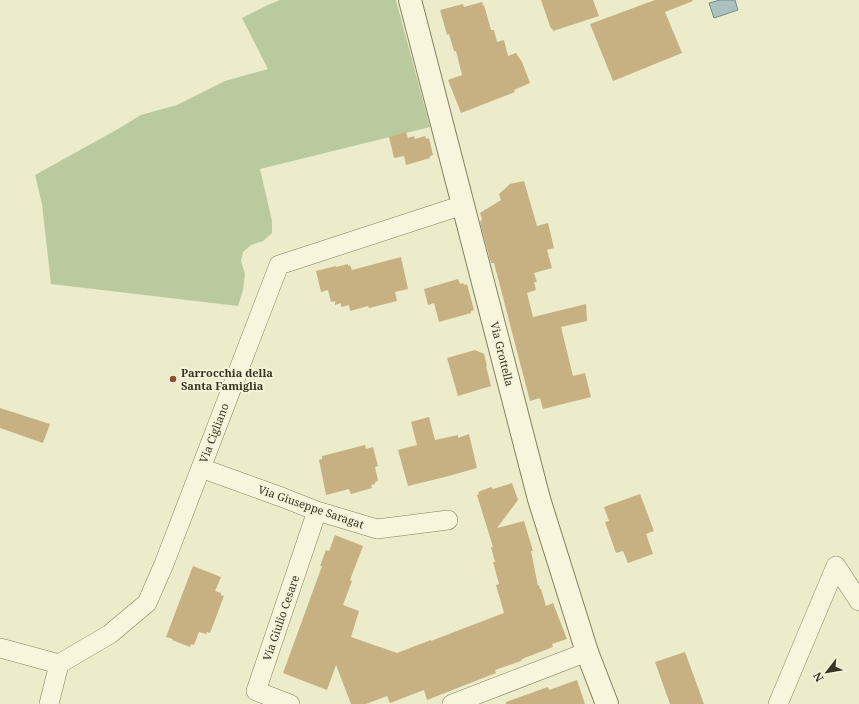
<svg xmlns="http://www.w3.org/2000/svg" width="859" height="704" font-family="'Noto Serif',serif">
<style>
.green{fill:#b9ca9e}
.water{fill:#aac1c0;stroke:#718e8f}
.building{fill:#c7b182}
.lines{fill:none;stroke-linecap:round;stroke-linejoin:round}
.minor-casing{stroke:#877f5f;stroke-width:20}
.tertiary-casing{stroke:#877f5f;stroke-width:24}
.minor{stroke:#f7f6dd;stroke-width:19}
.tertiary{stroke:#f7f6dd;stroke-width:22}
.poi-dot{fill:#924c34;stroke:#f4f3d9;stroke-width:1.5}
.labels{text-anchor:middle;stroke-width:4;stroke-linejoin:round;paint-order:stroke}
.street-label{font-size:11px;fill:#393322;stroke:#f4f3d9}
.poi-label{font-size:11px;font-weight:bold;fill:#393322;stroke:#f4f3d9;text-anchor:start}
</style>
<rect width="100%" height="100%" fill="#ecebca"/>
<path class="green" d="M280 0H396L430 127 260 169 272 221V233L263 241 251 245 243 252 241 261 245 274 243 290 238 306 51 284 42 204 35 175 118 129 141 115 177 105 225 81 268 69 242 18 268 5Z"/>
<path class="water" d="M720 0H735L738 10 714 18 709 3Z"/>
<path class="building" d="M541 0H593L599 16 553 31 552 28 551 29Z
M655 0H692L693 1 665 12 682 53 613 81 590 24Z
M482 2 483 6 484 5 491 30H494L497 42 504 40 508 56 516 53 522 62 530 83 514 90 515 92 461 113 448 80 462 75 456 51H454L449 34 447 35 440 10 463 4 464 7Z
M406 132 408 138 414 136 415 139 425 136 426 139 429 138 433 155 430 156V158L406 165 404 156 394 158 389 137Z
M524 181 537 226 548 223 554 248 547 250 552 268 534 273 537 282H534L536 290 527 293 533 317 586 304 587 321 561 327 573 376 585 373 591 397 543 409 540 398 530 401 494 263H491L480 222 482 219 480 213 501 200 499 194 510 184Z
M401 257 408 289 395 292 397 301 369 308 368 306 350 311 349 305 341 307V303L335 305V301L331 302 328 290 321 292 316 271 336 266V267L348 264V266L350 265 352 270Z
M458 279 460 284 463 283 464 285 467 284 474 310 471 311V313L439 322 434 303 428 305 424 289Z
M475 350 484 354 487 366H486L491 386 458 396 447 358Z
M0 408 50 424 43 443 0 428Z
M429 417 435 440 458 435V438L469 434 477 468 445 477 408 486 398 450 417 445 411 422Z
M365 445 366 449 373 447 378 466 375 467 378 481 375 482V484L371 485 372 488 351 494 349 489 326 495 319 460 322 459V456Z
M512 483 518 500 497 528 524 521 533 551H531L538 586 539 585 540 589H541L546 606 553 603 567 639 552 644 553 647 522 659 521 661 495 670 496 673 427 700 424 690 390 703 387 696 366 704H351L336 665 327 690 283 673 322 566H320L326 550 329 551 335 535 363 546 350 580 352 581 343 605 359 611 351 637 397 653 431 640V641L462 629 504 613 496 585 499 584 493 562H495L491 547H493L477 495 479 494 478 492 491 487 493 489Z
M640 494 654 531 646 534 653 554 628 563 623 551 616 553 605 522 609 521 604 507Z
M193 566 221 577 215 591 221 593V595L224 596 210 633 207 632 206 634 199 632 194 645 191 644 190 647 172 640 173 639 166 637Z
M685 652 704 704H670L655 662Z
M577 680 585 704H506V702L548 687 549 690Z"/>
<g class="lines">
<g class="minor-casing">
<path id="minor" d="M201 468 284 498 317 511 377 529 448 520
M836 566 859 601
M0 648 59 664 110 634 147 603 164 564 279 265 463 205
M49 704 59 664
M290 704 256 691 317 511
M452 704 587 652
M778 704 836 566"/>
</g>
<g class="tertiary-casing">
<path id="tertiary" d="M410 0 539 499 587 652 607 704"/>
</g>
<use href="#minor" class="minor"/>
<use href="#tertiary" class="tertiary"/>
</g>
<circle class="poi-dot" cx="173" cy="379" r="4"/>
<g class="labels">
<g class="street-label">
<text transform="translate(502 354) rotate(76)" y="4">Via Grottella</text>
<text transform="translate(214 433) rotate(-69)" y="4">Via Cigliano</text>
<text transform="translate(311 507) rotate(19)" y="4">Via Giuseppe Saragat</text>
<text transform="translate(281 618) rotate(-71)" y="4">Via Giulio Cesare</text>
</g>
<g class="poi-label">
<text x="181" y="377">Parrocchia della<tspan x="181" dy="13">Santa Famiglia</tspan></text>
</g>
</g>
<g transform="translate(827 672) rotate(239)" stroke="#f4f3d9" stroke-width="3" paint-order="stroke">
<path d="M0-3L7 15L0 10L-7 15Z" fill="#393322"/>
<text y="-6" font-size="11" font-weight="bold" text-anchor="middle" fill="#393322">N</text>
</g>
</svg>
